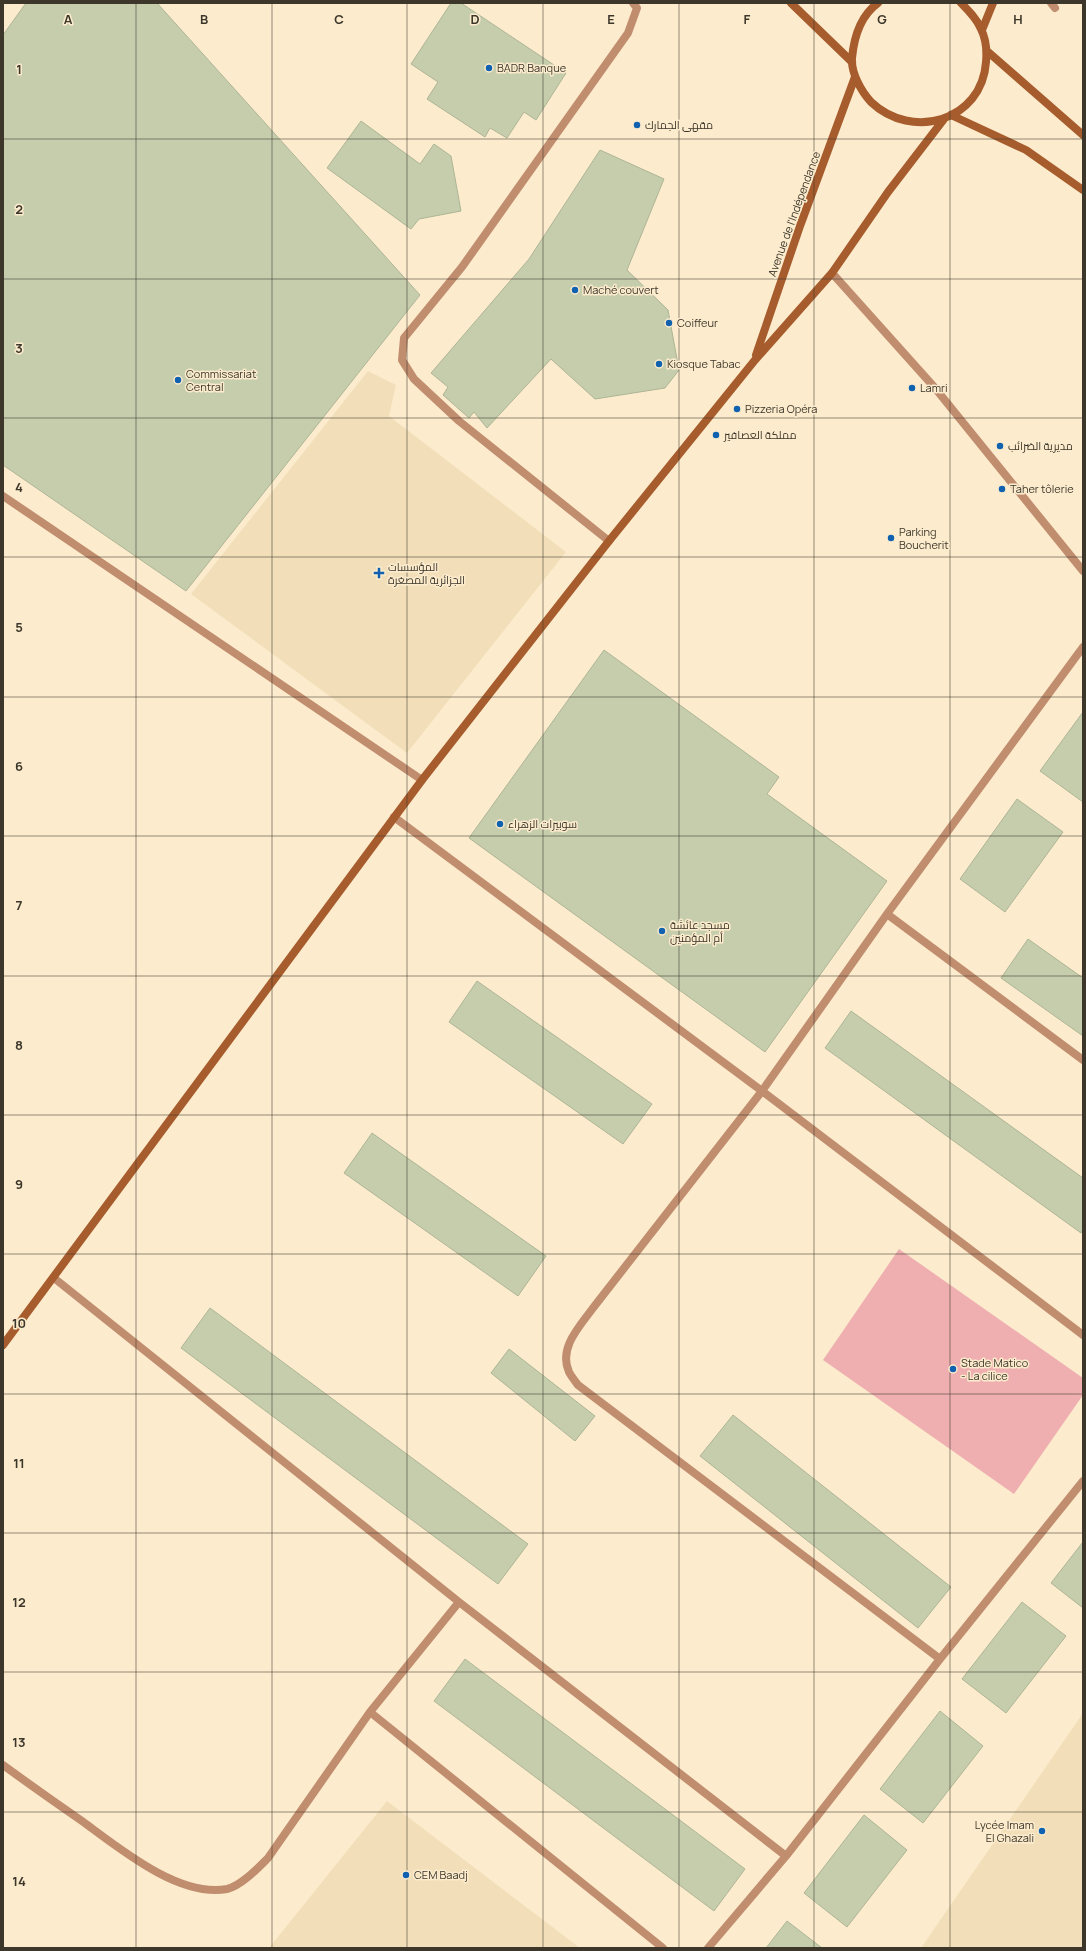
<svg xmlns="http://www.w3.org/2000/svg" width="1086" height="1951" font-family="Manrope,Cairo,sans-serif">
<style>
.built{fill:#f2dfb9}
.green{fill:#efafb1}
.building{fill:#c6cdad;stroke:#adb595}
.lines{fill:none;stroke-linecap:round;stroke-linejoin:round}
.lane{stroke:#c18d6f;stroke-width:8}
.street{stroke:#c18d6f;stroke-width:8}
.secondary{stroke:#a75c2d;stroke-width:8}
.grid{fill:none;stroke:#3d372b;stroke-width:1;stroke-opacity:0.55}
.poi-dot{fill:#1062b0;stroke:#fceccd;stroke-width:1.5}
.labels{text-anchor:middle;stroke-width:3;stroke-linejoin:round;paint-order:stroke}
.poi-label{font-size:11px;fill:#3d372b;stroke:#fceccd;text-anchor:start}
.street-label{font-size:11px;fill:#3d372b;stroke:#fceccd}
.grid-label{font-size:13px;text-anchor:middle;font-weight:bold;fill:#3d372b;stroke:#fceccd;stroke-width:3;stroke-linejoin:round;paint-order:stroke}
</style>
<rect width="100%" height="100%" fill="#fceccd"/>
<path class="built" d="M368 371 396 385 389 416 566 552 407 753 191 594Z
M1083 1713V1948H921Z
M387 1801 580 1948H269Z"/>
<path class="green" d="M899 1249 1083 1378V1395L1014 1494 823 1360Z"/>
<path class="building" d="M26 3H157L420 295 186 591 3 465V35Z
M451 3H461L566 73 536 120 524 112 507 138 490 128 485 137 427 99 438 82 411 64Z
M361 121 420 164 434 144 451 156 461 211 419 219 411 229 327 168Z
M600 150 664 179 627 270 668 310 679 370 665 388 595 399 551 359 487 428 474 412 469 418 443 395 448 387 431 373 529 259Z
M604 650 779 777 767 794 887 881 765 1052 469 838Z
M1083 712V802L1040 771Z
M1017 799 1063 832 1005 912 960 879Z
M1028 939 1083 978V1036L1001 978Z
M477 981 652 1104 623 1144 449 1022Z
M851 1011 1083 1178V1229L1081 1233 825 1048Z
M372 1133 546 1256 518 1296 344 1173Z
M210 1308 528 1544 498 1584 181 1348Z
M509 1349 595 1416 575 1441 491 1373Z
M733 1415 951 1587 918 1628 700 1456Z
M1083 1542V1608L1051 1583Z
M1022 1602 1066 1636 1006 1713 962 1679Z
M465 1659 745 1869 714 1911 434 1701Z
M940 1711 983 1746 923 1823 880 1789Z
M864 1815 907 1850 847 1927 804 1893Z
M787 1921 822 1948H766Z"/>
<g class="lines">
<path class="lane" d="M609 541 459 421 414 379 402 360 404 338 462 267 628 33 637 8 633 3"/>
<path class="street" d="M1051 3 1055 8
M832 273 935 388 1083 571
M3 496 422 780
M394 817 762 1091 1083 1335
M887 914 1083 1060
M54 1278 459 1602 786 1856
M940 1659 578 1385C575 1381 571 1376 569 1372 558 1348 580 1326 593 1308L762 1091 887 914 1083 647
M370 1712 663 1948
M3 1765C29 1784 56 1803 82 1821 119 1848 179 1898 227 1889 241 1886 258 1868 268 1858L370 1712 459 1602
M708 1948 786 1856 940 1659 1083 1481"/>
<path class="secondary" d="M791 3 852 62
M878 3C860 16 854 37 852 58 851 73 861 91 871 102 912 141 982 121 986 62 987 51 986 39 981 29 977 19 969 11 961 3
M982 30 993 3
M987 51 1083 135
M951 115 1026 150 1083 190
M756 355 800 226 855 77
M3 1345 422 780 609 541 755 360 832 273 888 192 944 119"/>
</g>
<path class="grid" d="M136 3V1948M272 3V1948M407 3V1948M543 3V1948M679 3V1948M814 3V1948M950 3V1948M3 139H1083M3 279H1083M3 418H1083M3 557H1083M3 697H1083M3 836H1083M3 976H1083M3 1115H1083M3 1254H1083M3 1394H1083M3 1533H1083M3 1672H1083M3 1812H1083"/>
<g class="poi-dot">
<circle cx="489" cy="68" r="4"/>
<circle cx="637" cy="125" r="4"/>
<circle cx="575" cy="290" r="4"/>
<circle cx="669" cy="323" r="4"/>
<circle cx="659" cy="364" r="4"/>
<circle cx="178" cy="380" r="4"/>
<circle cx="912" cy="388" r="4"/>
<circle cx="737" cy="409" r="4"/>
<circle cx="716" cy="435" r="4"/>
<circle cx="1000" cy="446" r="4"/>
<circle cx="1002" cy="489" r="4"/>
<circle cx="891" cy="538" r="4"/>
<path d="M377 567h4v4h4v4h-4v4h-4v-4h-4v-4h4z"/>
<circle cx="500" cy="824" r="4"/>
<circle cx="662" cy="931" r="4"/>
<circle cx="953" cy="1369" r="4"/>
<circle cx="1042" cy="1831" r="4"/>
<circle cx="406" cy="1875" r="4"/>
</g>
<g class="labels">
<g class="poi-label">
<text x="497" y="72">BADR Banque</text>
<text x="645" y="129">مقهى الجمارك</text>
<text x="583" y="294">Maché couvert</text>
<text x="677" y="327">Coiffeur</text>
<text x="667" y="368">Kiosque Tabac</text>
<text x="186" y="378">Commissariat<tspan x="186" dy="13">Central</tspan></text>
<text x="920" y="392">Lamri</text>
<text x="745" y="413">Pizzeria Opéra</text>
<text x="724" y="439">مملكة العصافير</text>
<text x="1008" y="450">مديرية الضرائب</text>
<text x="1010" y="493">Taher tôlerie</text>
<text x="899" y="536">Parking<tspan x="899" dy="13">Boucherit</tspan></text>
<text x="388" y="571">المؤسسات<tspan x="388" dy="13">الجزائرية المصغرة</tspan></text>
<text x="508" y="828">سوبيرات الزهراء</text>
<text x="670" y="929">مسجد عائشة<tspan x="670" dy="13">أم المؤمنين</tspan></text>
<text x="961" y="1367">Stade Matico<tspan x="961" dy="13">- La cilice</tspan></text>
<text x="1034" y="1829" text-anchor="end">Lycée Imam<tspan x="1034" dy="13">El Ghazali</tspan></text>
<text x="414" y="1879">CEM Baadj</text>
</g>
<g class="street-label">
<text transform="translate(794 214) rotate(-70)" y="4">Avenue de l'Indépendance</text>
</g>
</g>
<g class="grid-label">
<text x="68" y="24">A</text>
<text x="204" y="24">B</text>
<text x="339" y="24">C</text>
<text x="475" y="24">D</text>
<text x="611" y="24">E</text>
<text x="747" y="24">F</text>
<text x="882" y="24">G</text>
<text x="1018" y="24">H</text>
<text x="19" y="74">1</text>
<text x="19" y="214">2</text>
<text x="19" y="353">3</text>
<text x="19" y="492">4</text>
<text x="19" y="632">5</text>
<text x="19" y="771">6</text>
<text x="19" y="910">7</text>
<text x="19" y="1050">8</text>
<text x="19" y="1189">9</text>
<text x="19" y="1328">10</text>
<text x="19" y="1468">11</text>
<text x="19" y="1607">12</text>
<text x="19" y="1747">13</text>
<text x="19" y="1886">14</text>
</g>
<rect width="1086" height="1951" fill="none" stroke="#3d372b" stroke-width="8"/>
</svg>
